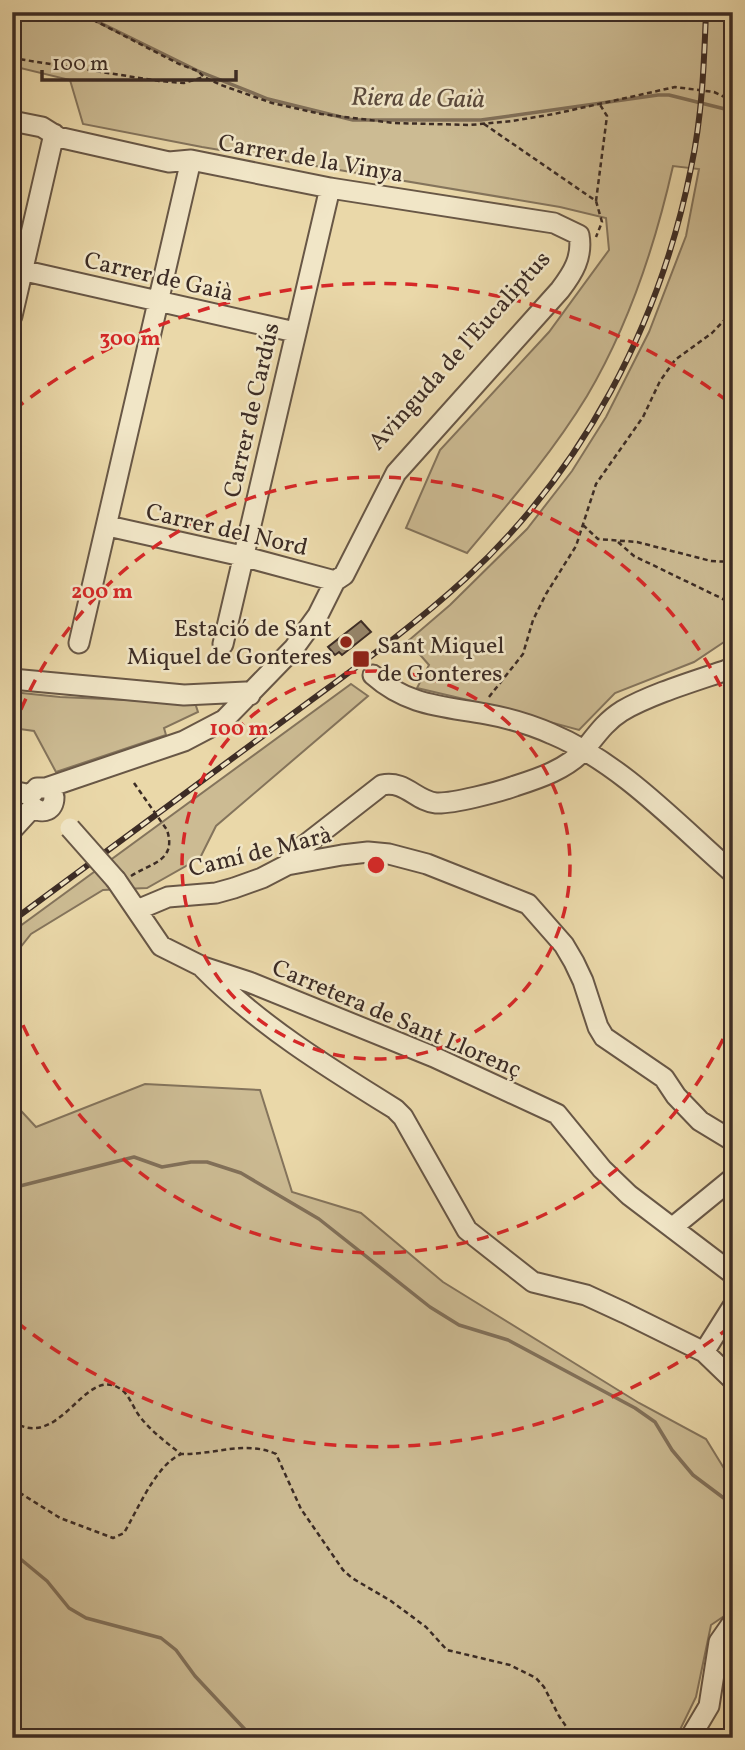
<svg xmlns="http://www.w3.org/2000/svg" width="745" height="1750" font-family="Vollkorn,serif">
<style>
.green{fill:#ccbb93;stroke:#84745c;stroke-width:2}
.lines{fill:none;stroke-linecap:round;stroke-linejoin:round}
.stream{stroke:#817059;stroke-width:3.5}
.building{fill:#96856a;stroke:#3c2c25;stroke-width:2}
.minor-casing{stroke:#685746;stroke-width:23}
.path{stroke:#3c2c25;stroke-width:2.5;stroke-dasharray:5 3.5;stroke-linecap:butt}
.minor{stroke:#f1e6c7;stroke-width:19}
.rail-casing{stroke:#3c2c25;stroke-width:6}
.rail{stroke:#f1e6c7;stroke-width:3.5;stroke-dasharray:10;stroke-linecap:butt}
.minor-bridge-casing{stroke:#685746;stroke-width:23;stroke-linecap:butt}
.path-bridge{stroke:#3c2c25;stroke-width:2.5;stroke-dasharray:5 3.5;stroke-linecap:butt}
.minor-bridge{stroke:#f1e6c7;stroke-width:19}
.ring{fill:none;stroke:#d62828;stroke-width:3.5;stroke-dasharray:12 9}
.poi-dot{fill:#8f2418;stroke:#f1e6c7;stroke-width:2.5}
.labels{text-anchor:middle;stroke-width:5;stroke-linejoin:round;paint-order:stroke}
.street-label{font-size:24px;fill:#3c2c25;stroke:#f1e6c7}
.poi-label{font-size:24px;fill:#3c2c25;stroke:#f1e6c7;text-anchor:end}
.water-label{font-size:26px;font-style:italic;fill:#59483b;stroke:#f1e6c7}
.centre{fill:#d62828;stroke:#f1e6c7;stroke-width:3.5}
.ring-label{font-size:21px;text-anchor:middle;font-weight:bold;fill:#d62828;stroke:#f1e6c7;stroke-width:5;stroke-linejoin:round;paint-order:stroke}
</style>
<rect width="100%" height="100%" fill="#ead8a9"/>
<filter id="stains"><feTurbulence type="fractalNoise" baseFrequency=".00286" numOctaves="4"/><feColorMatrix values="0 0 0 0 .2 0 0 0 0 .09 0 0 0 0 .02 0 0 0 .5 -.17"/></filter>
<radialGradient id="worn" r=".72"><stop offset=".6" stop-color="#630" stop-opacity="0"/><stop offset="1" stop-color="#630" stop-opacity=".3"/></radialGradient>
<path class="green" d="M12 12H733V636L694 662 615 693 579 730 468 700 417 688 429 665 408 641 450 605 527 529 572 471 606 417 649 332 686 236 699 169 673 166C655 246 629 325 587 396 553 452 509 503 467 553L406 528 440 450 549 332 609 250 606 218 560 207 202 147 83 124 70 80 12 66Z
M351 684 368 696 216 826 200 858 147 888 103 890 31 934 12 958V932Z
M12 692 60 697 195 703 198 712 164 728 166 735 56 772 34 731 12 728Z
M145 1084 260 1090 292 1192 361 1213 443 1282 639 1403 706 1439 733 1483V1610L711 1625 696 1697 676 1738H12V1101L36 1127Z"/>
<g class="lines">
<path class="stream" d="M78 12 198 71 268 99 353 120H481L658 95H669L733 111
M12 1188 134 1157 162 1167 191 1162H207L241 1173 319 1219 430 1307 459 1325 508 1340 635 1408 655 1422 672 1450 693 1475 733 1505
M12 1552 47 1581 69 1608 86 1618 161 1638 176 1650 195 1676 253 1738"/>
</g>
<path class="building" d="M361 621 371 632 342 655 339 652 335 655 328 647Z"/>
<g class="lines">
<g class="minor-casing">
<path id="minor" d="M12 121 42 127 58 137 169 162 191 160 330 188 554 223 579 235C583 257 573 273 560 290L396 473 344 575 335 581 318 615 294 648 224 720 184 741 46 788H37L31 795
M12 268 295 332
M12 316 54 134
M108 526 242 556 335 581
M79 643 191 160
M223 644 330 188
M373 675C408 706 442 706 486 714 508 718 532 725 552 734 621 763 677 824 733 873
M12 679 184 695 246 692 250 695
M12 791 31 795
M33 807C43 815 54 810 54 797
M12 830 33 807
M287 865 296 852 382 785C405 780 416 801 436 803 452 804 499 792 515 786 540 778 567 769 585 749 597 734 606 721 622 711 651 694 695 681 727 670L733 666
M116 880 161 946 203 967 249 982 434 1057 557 1114 602 1169 629 1195 733 1274
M137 910 168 897 216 893 234 888 262 878 287 865 342 855 368 852 389 854 427 864 528 904 564 945 574 962 583 981 598 1027 604 1037 664 1078 676 1096 700 1121 733 1141
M203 968C259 1025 327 1067 395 1109L403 1117 467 1230 533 1282 586 1295 625 1313 704 1352 733 1380
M673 1227 733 1178
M704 1352 733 1306
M690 1738 709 1706 719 1642 733 1622"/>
</g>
<path class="path" d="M78 12 179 64 198 71 204 77 221 85 272 103 321 114 394 123 470 125 512 121 554 114 675 87 714 92 733 101
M12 58 159 81 184 83 204 77
M484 124 596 201 602 222 596 237
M596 201 607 116 599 103
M583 525 598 539 637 542 711 561 733 562
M618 542 634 556 723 599 733 608
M489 697 523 654 533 620 546 594 576 546 596 484 643 417 660 381 675 360 712 333 733 311
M131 876C151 863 177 861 167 830
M12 1421C60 1453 84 1366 119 1388 130 1394 133 1409 141 1418 152 1432 167 1443 181 1454 214 1455 245 1440 276 1454L301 1509 343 1570 352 1578 391 1601 426 1627 447 1650 510 1665 536 1678 544 1687 559 1716 574 1738
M12 1488 60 1518 113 1538 124 1533C138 1509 156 1465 181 1454"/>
<use href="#minor" class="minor"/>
<g class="rail-casing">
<path id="rail" d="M12 921C101 855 190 790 279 724 342 677 407 632 465 579 583 471 660 324 691 168 702 117 704 65 706 12"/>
</g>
<use href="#rail" class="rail"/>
<g class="minor-bridge-casing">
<path id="minor-bridge" d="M70 828 116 880"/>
</g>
<path class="path-bridge" d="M134 783 167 830"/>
<use href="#minor-bridge" class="minor-bridge"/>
</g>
<g class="ring">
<circle cx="376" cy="865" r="194"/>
<path d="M732 1020A388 388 0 0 1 13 1001M13 729A388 388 0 0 1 732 710"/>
<path d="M730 1327A582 582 0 0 1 14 1320M14 410A582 582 0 0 1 730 403"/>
</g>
<g class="poi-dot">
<circle cx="346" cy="642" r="7"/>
<rect x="352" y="650" width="18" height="18" rx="3.5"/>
</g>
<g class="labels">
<g class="street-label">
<text transform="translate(311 158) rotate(10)" y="8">Carrer de la Vinya</text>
<text transform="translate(159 276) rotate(13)" y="8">Carrer de Gaià</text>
<text transform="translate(459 350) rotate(-48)" y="8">Avinguda de l'Eucaliptus</text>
<text transform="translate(251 410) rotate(-77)" y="8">Carrer de Cardús</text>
<text transform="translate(227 529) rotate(13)" y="8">Carrer del Nord</text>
<text transform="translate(260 851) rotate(-14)" y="8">Camí de Marà</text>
<text transform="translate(397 1018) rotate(23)" y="8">Carretera de Sant Llorenç</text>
</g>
<g class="poi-label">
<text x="332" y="636">Estació de Sant<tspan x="332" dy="28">Miquel de Gonteres</tspan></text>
<text x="377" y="653" text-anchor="start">Sant Miquel<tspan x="377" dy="28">de Gonteres</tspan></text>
</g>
<g class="water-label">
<text transform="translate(418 97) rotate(1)" y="9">Riera de Gaià</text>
</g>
</g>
<circle cx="376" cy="865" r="10" class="centre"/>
<g class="ring-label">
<text x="130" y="345">300 m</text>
<text x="102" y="598">200 m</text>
<text x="239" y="735">100 m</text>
</g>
<rect width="745" height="1750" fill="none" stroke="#ead8a9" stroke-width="42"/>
<rect x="14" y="14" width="717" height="1722" fill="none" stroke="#3c2c25" stroke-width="3.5"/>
<rect x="21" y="21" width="703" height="1708" fill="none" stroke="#3c2c25" stroke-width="2"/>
<path d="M42 70v10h194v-10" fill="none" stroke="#3c2c25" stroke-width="3.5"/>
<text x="52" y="70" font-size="21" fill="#3c2c25" stroke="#f1e6c7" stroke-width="5" paint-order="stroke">100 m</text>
<rect width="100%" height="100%" filter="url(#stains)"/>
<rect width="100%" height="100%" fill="url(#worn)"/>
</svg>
